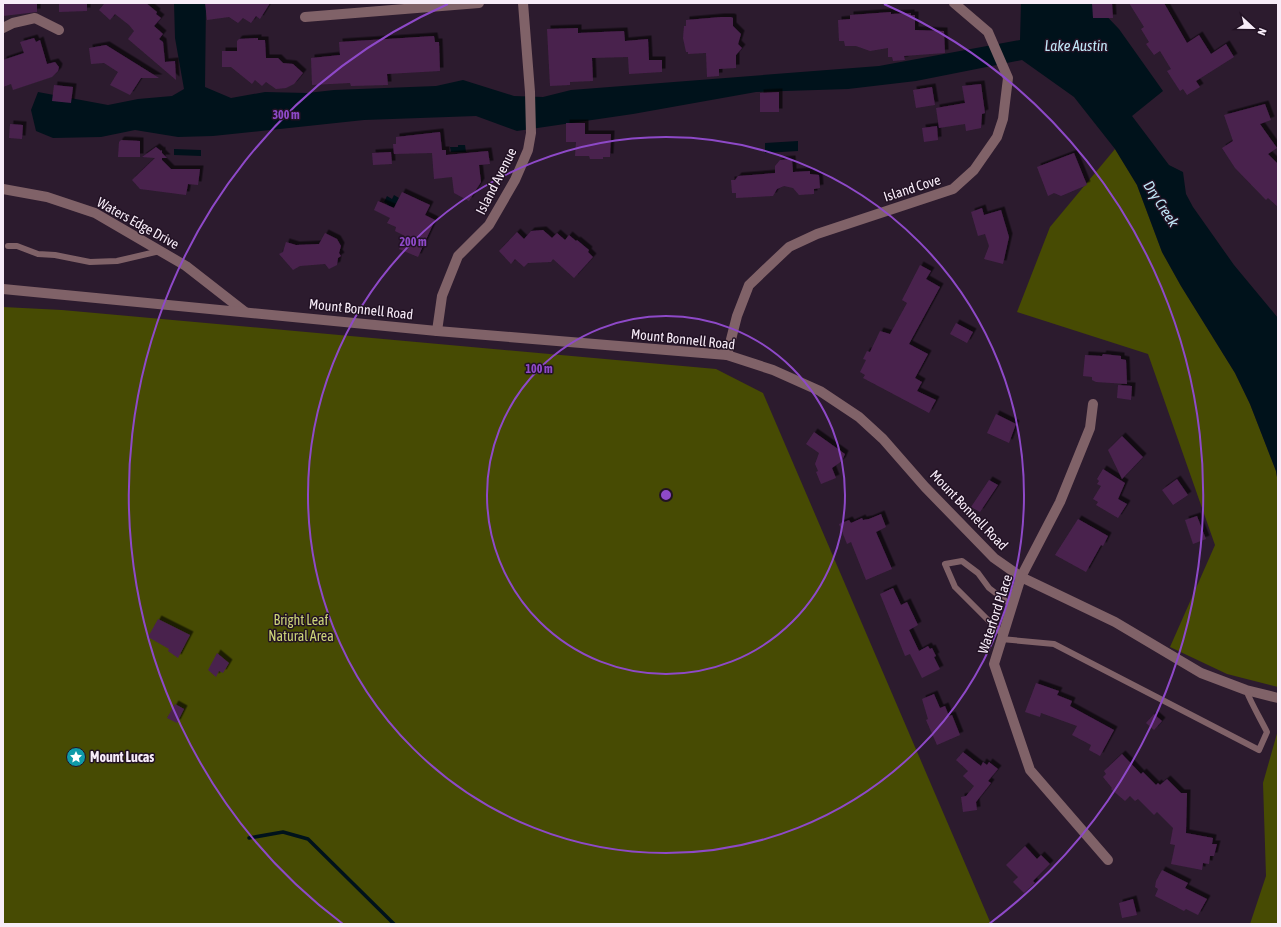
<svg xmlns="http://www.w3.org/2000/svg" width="1281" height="927" font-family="'Asap Condensed',sans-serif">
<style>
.green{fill:#474b03}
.water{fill:#00121b}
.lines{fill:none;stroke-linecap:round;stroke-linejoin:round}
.stream{stroke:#00121b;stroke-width:3.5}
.building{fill:#49224d;filter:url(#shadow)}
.service{stroke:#806268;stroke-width:6}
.minor{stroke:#806268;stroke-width:10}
.tertiary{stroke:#806268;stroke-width:10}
.ring{fill:none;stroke:#8e49c8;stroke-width:2}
.labels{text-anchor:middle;stroke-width:3;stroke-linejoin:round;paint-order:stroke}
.street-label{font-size:14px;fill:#f7ecf8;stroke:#221224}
.park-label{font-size:14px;fill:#cbd377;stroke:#221224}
.poi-label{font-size:14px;font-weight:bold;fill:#f7ecf8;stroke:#221224;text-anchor:start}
.water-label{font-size:15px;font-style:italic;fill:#bfe7f7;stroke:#221224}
.centre{fill:#8e49c8;stroke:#221224;stroke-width:2}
.ring-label{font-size:12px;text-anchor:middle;font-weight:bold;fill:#8e49c8;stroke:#221224;stroke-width:3;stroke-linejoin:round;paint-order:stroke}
</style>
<defs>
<filter id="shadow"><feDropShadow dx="3.5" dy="-3.5" stdDeviation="0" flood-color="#0009"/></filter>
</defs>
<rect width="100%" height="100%" fill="#2c1b2e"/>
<path class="green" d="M1115 149 1137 185 1162 252 1181 286 1235 373 1250 404 1276 471 1278 483V687L1227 674 1170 647 1215 545 1148 354 1017 312 1050 227Z
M3 307 62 310 716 369 763 393 991 924H3Z
M1278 730V924H1250L1266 876 1263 783Z"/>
<path class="water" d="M174 3H206L205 87 231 98 265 92 307 93 334 90 436 86 463 80 514 96 543 97 571 90 879 66 1020 40 1021 3H1094L1119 29 1163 91 1132 116 1169 165 1183 172 1186 194 1193 207 1234 265 1278 318V483L1276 471 1250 404 1235 373 1181 286 1162 252 1137 185 1115 149 1074 97 1022 60 916 81 848 89 756 92 633 114 517 131 476 116 364 120 213 136 178 137 135 130 101 137 53 138 36 131 31 110 38 92 108 105 138 99 172 96 184 89 175 38Z
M798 141V151L765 153V143Z
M458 145H465L466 152H451L450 147H458Z
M174 149 201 150V156L174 155Z
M394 195 399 198 391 213 385 210 388 204 384 202 387 196 392 199Z"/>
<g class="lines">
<path class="stream" d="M249 838 283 832 308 839 394 924"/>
</g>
<path class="building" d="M3 3H37V12L3 16Z
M59 3H87V11L59 12Z
M102 3H146L157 12 156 14 161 18 154 26 163 34 159 39 163 42 165 62 175 61 176 80 128 39 134 31 129 25 115 14 110 20 99 10 104 4Z
M205 3H270L260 19 256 16 251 23 243 18 238 23 229 17 207 20Z
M1092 3H1112L1113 18H1093Z
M1129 3H1164L1187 43 1199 35 1211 54 1226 44 1234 57 1196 81 1200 87 1187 95 1183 89 1180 91 1167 71 1171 69 1160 51 1154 55 1146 44 1149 42 1141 29 1144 27Z
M891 12V14L911 13V15H915V30L944 31 945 53 904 56 905 60 893 61 892 57H888V48L870 51 856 46H845L844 41H839L838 20 850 19V15Z
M721 17H731L733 18V26L741 34 738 44 742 48 736 55V68L719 69V76L707 77 706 53 688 54V52H686L683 38 684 26H686V20Z
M578 28V33L624 31 625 41 648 39 649 60H662V72L629 74 628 57 592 58 593 81 570 82V85L550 86 547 29Z
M434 36 435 42H439L440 71 387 74 388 85 351 86 350 83 312 85 311 58 340 55 339 42Z
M34 38 36 42 40 40 47 64 55 62 59 67 58 71 52 77 13 90 11 84 3 87V60L24 53 20 42Z
M258 38V40H265L266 58H278L283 63 293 64 303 73 294 84 286 88 276 89 266 82 262 86 255 80 252 84 231 67H222V51H237V41L239 39Z
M106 45 159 78H141L130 95 110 85 118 72 104 63 91 64 89 48Z
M981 84 985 113 982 114 981 128 966 131 965 124 939 128 936 108 965 103 962 86Z
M54 85 73 87 71 103 52 101Z
M932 87 935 105 916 108 913 90Z
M779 92V112H760V93Z
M1265 104 1271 120 1260 124 1277 148 1268 154 1278 164V207L1268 198 1266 200 1235 168 1222 148 1233 141 1224 115Z
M566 123H585V134H611L610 157H603V159H590L589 156H575L576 142H566Z
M10 124 23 125 22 139 9 138Z
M937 126 938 140 924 142 922 128Z
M440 132 442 150H446V155L488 151 490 164 479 165 481 182 469 201 454 193 452 177 434 179 432 153 394 154 393 144H396V137Z
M121 140 140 141V157H118L119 142Z
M156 147 161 151 162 150V153L167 158H162V160L171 169H200L198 185 188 184 186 195 140 189 132 180 155 158 142 157Z
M391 152 392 164 373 165 372 153Z
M1074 153 1087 185 1061 196 1054 193 1048 196 1037 167Z
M792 159 793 172 810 171V174L819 175 820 188 814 189V194L799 195 793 188 784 186 777 189 773 196 736 198V193H732L731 180H735L738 176 775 173V166L780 160Z
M402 192 430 205 425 215 435 220 418 257 399 249 405 236 395 231 396 227 387 223 390 218 374 210 378 201 394 208Z
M982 208 984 215 1001 210 1009 237 1003 264 984 259 989 246 985 234 978 236 971 212Z
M543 230 552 238 557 233 565 240 569 235 576 241 577 240 589 250 588 252 593 257 574 278 553 259 551 262 528 263 524 267 515 259 511 264 499 251 517 232 524 239 531 231Z
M325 233 337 239 341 246 339 253 341 256 338 258 337 265 329 269 325 264 300 266 293 270 279 254 283 252 286 242 296 245 319 244Z
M920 265 931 271 926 279 940 287 909 344 928 354 915 378 922 382 917 391 936 400 929 413 863 378 865 375 860 372 866 360 863 359 867 351 870 352 880 331 890 334 907 303 902 300Z
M956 323 973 332 967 343 950 334Z
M1103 354 1121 356V359L1126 360 1127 384 1096 382 1092 380V377L1083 376 1085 355 1102 356Z
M1118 385 1132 386 1131 400 1117 398Z
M996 414 1016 424 1009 443 987 433Z
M814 432 845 454 842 461 832 468 836 478 821 484 816 472 818 471 815 464 819 453 806 444Z
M1122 436 1143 457 1122 479 1108 450Z
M1103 469 1125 483 1118 499 1127 504 1118 518 1096 505 1098 502 1093 499 1101 486 1097 484 1099 481 1097 479Z
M1177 479 1188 495 1173 505 1162 490Z
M989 480 998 485 980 512 971 507Z
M881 514 886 527 876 532 892 569 866 580 851 542 847 544 839 524 849 520 851 523 862 518 863 520 869 519Z
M1197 516 1206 539 1193 544 1185 520Z
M1078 519 1108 536 1103 546 1101 545 1086 572 1055 555Z
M893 588 901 605 907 602 918 625 909 630 919 651 928 646 930 649 932 648 936 656 934 657 940 669 922 678 910 654 905 656 880 594Z
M158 619 190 635 178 658 168 651 169 649 148 637Z
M217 653 229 663 223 673 219 671 216 677 208 670Z
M1036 683 1059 691 1057 695 1072 701 1070 706 1114 730 1100 756 1089 750 1091 745 1072 735 1077 726 1041 713 1040 717 1025 712Z
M934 694 940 708 945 706 949 716 952 715 960 735 937 745 926 720 928 719 922 699Z
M175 704 184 709 177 723 167 718Z
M1154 714 1162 721 1154 730 1146 723Z
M963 752 981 766 983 762 987 765 989 762 998 769 988 781 991 783 976 802 977 810 963 812 961 797 966 796 974 786 963 776 968 771 956 760Z
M1122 754 1141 774 1143 772 1156 785 1158 783 1160 785 1167 779 1181 793H1187L1186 833 1213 838 1212 844H1217L1214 856H1210L1209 864 1203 863 1202 870 1171 864 1175 845 1170 844 1173 828 1157 812 1154 815 1138 799 1135 801 1130 796 1125 801 1111 789 1112 788 1103 777 1106 774 1104 771Z
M1025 846 1037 859 1041 855 1050 864 1033 881 1035 883 1024 893 1013 882 1018 877 1006 865Z
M1162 870 1188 883 1185 888 1207 899 1198 915 1186 909 1184 911 1155 896 1158 889 1155 887 1156 881Z
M1133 899 1137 915 1122 918 1119 903Z"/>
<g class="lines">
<path class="service" d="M8 246H17L38 254 55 255 90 262 117 261 160 251
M1002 634 955 587 945 564 962 561 978 573 989 588 1011 605
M1001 639 1054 644 1259 750 1267 732C1260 718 1252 705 1246 690"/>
<path class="minor" d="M305 17 479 3
M3 28 13 23 35 18 59 30
M3 189 47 197 95 213 186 266 245 312
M437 331 442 296 458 256 489 225 515 180 528 150 531 133 530 92 523 3
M727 355 737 316 749 285 789 247 817 234 953 189 974 170 997 137 1003 119 1008 78 988 32 954 3
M1093 404 1090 428 1060 502 1021 577 994 664 1030 770 1108 860"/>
<path class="tertiary" d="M3 289 437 331 727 355 773 370 820 391 859 417 883 439 925 487 994 558 1021 577 1115 622 1201 673 1246 690 1278 698"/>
</g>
<g class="ring">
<circle cx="666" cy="495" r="179"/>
<circle cx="666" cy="495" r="358"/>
<path d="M343 924A537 537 0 0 1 448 4M884 4A537 537 0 0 1 989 924"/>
</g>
<defs>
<g id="sight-disc" transform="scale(1)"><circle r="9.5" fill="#0f9aa8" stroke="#221224"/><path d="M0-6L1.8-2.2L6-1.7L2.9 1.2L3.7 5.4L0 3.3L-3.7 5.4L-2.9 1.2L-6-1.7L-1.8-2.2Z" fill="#fff"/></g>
</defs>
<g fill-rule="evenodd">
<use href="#sight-disc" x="76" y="757"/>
</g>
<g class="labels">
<g class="street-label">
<text transform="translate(496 181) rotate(-63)" y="5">Island Avenue</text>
<text transform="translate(912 188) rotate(-18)" y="5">Island Cove</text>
<text transform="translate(138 223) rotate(29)" y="5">Waters Edge Drive</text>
<text transform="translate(361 309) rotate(6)" y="5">Mount Bonnell Road</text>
<text transform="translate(683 339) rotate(6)" y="5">Mount Bonnell Road</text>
<text transform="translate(969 510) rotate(46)" y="5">Mount Bonnell Road</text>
<text transform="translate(995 614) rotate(-72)" y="5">Waterford Place</text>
</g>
<g class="park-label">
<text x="301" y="625">Bright Leaf<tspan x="301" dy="16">Natural Area</tspan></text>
</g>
<g class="poi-label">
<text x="90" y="762">Mount Lucas</text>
</g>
<g class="water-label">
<text x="1076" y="51">Lake Austin</text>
<text transform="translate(1161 204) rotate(57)" y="5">Dry Creek</text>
</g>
</g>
<circle cx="666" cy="495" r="6" class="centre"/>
<g class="ring-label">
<text x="286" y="119">300 m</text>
<text x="413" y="246">200 m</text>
<text x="539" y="373">100 m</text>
</g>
<rect width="1281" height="927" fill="none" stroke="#f7ecf8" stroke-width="8"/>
<g transform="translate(1253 28) rotate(112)" stroke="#221224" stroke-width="3" paint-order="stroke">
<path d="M0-3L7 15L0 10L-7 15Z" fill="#f7ecf8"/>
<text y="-6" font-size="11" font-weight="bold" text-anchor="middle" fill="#f7ecf8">N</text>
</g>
</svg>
